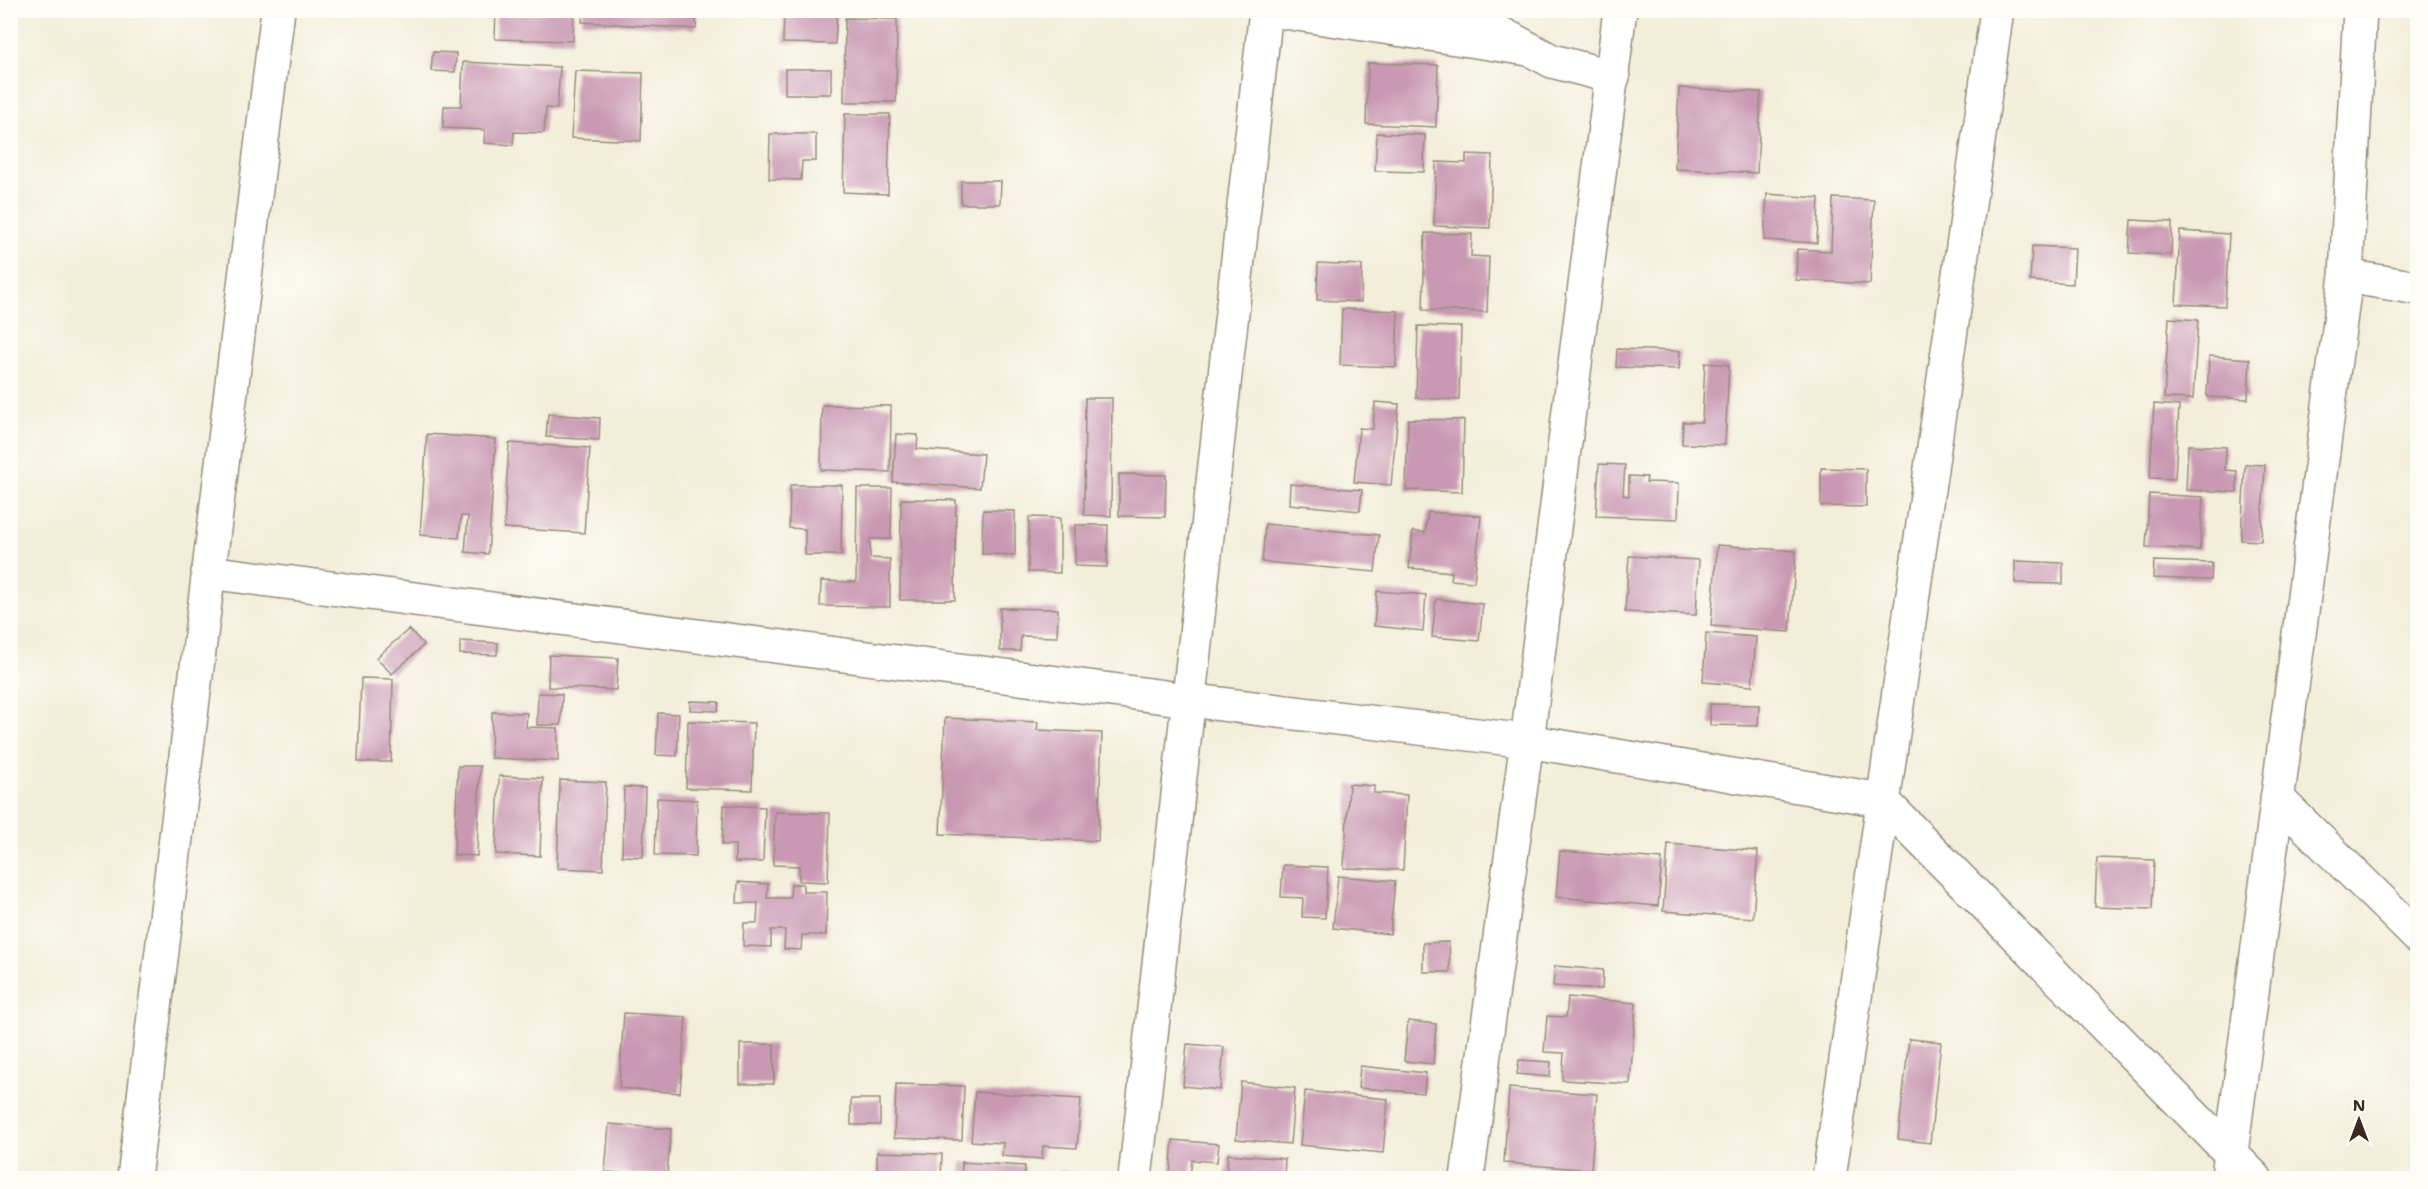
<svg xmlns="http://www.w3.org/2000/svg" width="2428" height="1189" font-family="'Shantell Sans',sans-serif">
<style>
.building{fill:#c998b2}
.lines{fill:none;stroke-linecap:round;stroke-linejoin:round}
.minor-casing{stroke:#978c7c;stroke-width:36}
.minor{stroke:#fff;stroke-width:33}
</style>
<rect width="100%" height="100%" fill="#fdfcf7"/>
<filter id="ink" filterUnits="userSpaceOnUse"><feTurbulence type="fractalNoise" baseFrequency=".0167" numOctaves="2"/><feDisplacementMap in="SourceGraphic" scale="12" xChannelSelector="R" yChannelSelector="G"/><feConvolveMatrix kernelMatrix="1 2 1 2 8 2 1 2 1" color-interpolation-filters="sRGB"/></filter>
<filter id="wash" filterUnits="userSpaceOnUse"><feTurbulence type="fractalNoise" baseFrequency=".008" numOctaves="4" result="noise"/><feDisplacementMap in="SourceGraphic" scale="24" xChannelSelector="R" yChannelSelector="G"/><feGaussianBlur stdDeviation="1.35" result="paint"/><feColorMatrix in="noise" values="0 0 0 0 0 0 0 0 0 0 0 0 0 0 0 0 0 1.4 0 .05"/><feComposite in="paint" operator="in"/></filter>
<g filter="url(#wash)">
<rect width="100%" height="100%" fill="#f3eed9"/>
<g id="blocks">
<path class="building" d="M496 10H574L573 41 495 39Z
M583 10H697L696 29 582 22Z
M784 10H837L835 44 783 43Z
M845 18 897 19 896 102H844Z
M433 52 456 53 455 72 431 71Z
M463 62 560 67 557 109 546 108 544 133 514 132 513 145 484 143 485 130 443 128 444 106H461Z
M1368 63 1438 65 1436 127 1366 124Z
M785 69H831V94H785Z
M575 71 643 73 641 141 571 138Z
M1679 88 1761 92 1757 173 1675 169Z
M845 114H890L888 194 843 192Z
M1377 133 1425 135 1424 172 1375 171Z
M770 134H816V161H802L801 180 769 179Z
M1466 154 1492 155 1490 228 1434 226 1436 162 1466 163Z
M961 181H1001L1000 204H961Z
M1767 194 1819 198 1817 243 1764 240Z
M1833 198 1874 200 1870 284 1796 280 1797 249 1831 251Z
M2131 220 2172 222 2171 255 2129 253Z
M2180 231 2229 234 2225 306 2176 304Z
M1425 233 1472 234 1471 256 1489 257 1487 312 1423 310Z
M2032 246 2075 248 2073 284 2030 281Z
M1318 263 1362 265 1361 302 1317 300Z
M1342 309 1398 311 1396 367 1340 365Z
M2169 318 2198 320 2193 399 2164 398Z
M1418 326 1461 327 1459 400 1416 398Z
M1617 349 1680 351 1679 369 1616 367Z
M2209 356 2250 359 2248 399 2207 397Z
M1705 363 1729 365 1725 445 1682 444 1683 422H1702Z
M1085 398H1112L1111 516 1084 515Z
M1375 402 1399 404 1391 485 1354 482 1359 428 1373 429Z
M2154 404 2179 406 2175 479 2150 478Z
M822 405 891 406 890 472 821 470Z
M548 414 600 418 599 440 546 437Z
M1408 419 1464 420 1462 492 1406 490Z
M427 434 496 439 488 554 465 552 468 516H461L459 538 420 535Z
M896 434 918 435 917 449 983 454 980 488 893 482Z
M509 443 590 448 584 533 504 528Z
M2188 445 2226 447 2225 470 2237 471V492L2186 490Z
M1599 464 1625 465 1623 495 1629 496V476L1647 477 1646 482 1679 483 1678 519 1596 516Z
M2245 464 2265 465 2261 541 2241 540Z
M1821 468 1866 469V507L1821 506Z
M1119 474 1166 475 1165 517 1119 516Z
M1290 484 1362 490 1360 511 1289 504Z
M790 485H842L841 555H805V529L789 528Z
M857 488H892L891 539H870V558L890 559V607L820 606 821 581 856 582Z
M2149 494 2203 497 2200 550 2146 547Z
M901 499 956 500 955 600H900Z
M983 510 1015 511V555L982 554Z
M1428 512 1481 516 1474 582 1451 580 1452 572 1409 568 1413 531 1425 533Z
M1029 517 1060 518V573L1028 572Z
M1265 524 1379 535 1375 572 1262 562Z
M1075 525H1108L1107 567 1075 566Z
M1717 545 1796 551 1790 632 1711 626Z
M1629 556 1699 560 1696 615 1625 612Z
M2015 561 2063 563V584L2015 583Z
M2154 561 2212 563 2211 580 2153 578Z
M1377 591 1426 595 1423 631 1374 626Z
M1436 599 1483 604 1479 641 1432 637Z
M1000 608 1058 609 1057 637 1021 636 1020 651H1000Z
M409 629 424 645 392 674 376 658Z
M1706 633 1756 637 1752 686 1703 682Z
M460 641 498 643 497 655 460 654Z
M549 655 618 658 616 690 548 687Z
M361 678 393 679 391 762H358Z
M538 693 562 694 561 725H537Z
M690 701 719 702 718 711 690 710Z
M1710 704 1759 705 1758 726 1710 725Z
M492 712 527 713 526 727 558 728V761L491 758Z
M658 713 679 714 677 756 656 755Z
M945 718 1038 722 1037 730 1102 733 1098 841 940 834Z
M688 721 754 723 752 790 686 788Z
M458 766H480L477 856 454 855Z
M499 776 543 778 540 856 496 854Z
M560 780 606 782 603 870 557 868Z
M1349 784 1374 786V793L1407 795 1403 870 1344 868Z
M624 787 645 788 643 857 622 856Z
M657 798 697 800 696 856 655 855Z
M724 805 765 807 763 862H735V845H722Z
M775 812 830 813 828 882 799 881V866L773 865Z
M1668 844 1758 851 1753 918 1663 911Z
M1560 851 1662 859 1658 906 1556 897Z
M2097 858 2154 860 2152 909 2095 907Z
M1283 865 1328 867 1325 918 1302 917 1303 898 1281 897Z
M1338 876 1395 881 1390 934 1333 928Z
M738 882 768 884 767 898H790L791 884H803V892H827L826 935H802L801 950 784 949 785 930H771V947L743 946 744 923H757L758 903H737Z
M1449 942 1450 972H1423V943Z
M1555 966 1603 970 1602 989 1553 986Z
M1568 997 1636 1003 1630 1084 1562 1080 1564 1053 1544 1052 1547 1016 1566 1017Z
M624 1013 686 1017 680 1093 619 1088Z
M1408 1021 1436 1024 1433 1064 1404 1061Z
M1909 1039 1941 1042 1930 1143 1898 1139Z
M740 1044H774V1084H740Z
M1187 1044 1224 1047 1220 1090 1183 1086Z
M1519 1060 1551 1062 1550 1077 1517 1074Z
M1360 1066 1426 1073 1424 1093 1358 1088Z
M1241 1082 1295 1088 1290 1144 1236 1139Z
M896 1084 964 1086 962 1140 894 1138Z
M1509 1088 1597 1094 1591 1170 1504 1163Z
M1305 1091 1388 1099 1383 1153 1300 1145Z
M975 1092 1081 1099 1077 1148 1043 1146 1042 1159 1002 1156 1003 1143 971 1141Z
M851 1099H880V1125H851Z
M609 1124 671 1129 667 1176 605 1172Z
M1173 1140 1219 1144 1217 1162 1192 1160 1190 1176 1170 1174Z
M877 1152 942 1154 941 1178H877Z
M1228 1154 1285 1159 1284 1178H1226Z
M962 1162 1025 1166 1024 1178H961Z
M1062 1171 1078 1172V1178H1061Z"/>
</g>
</g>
<g filter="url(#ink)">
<use href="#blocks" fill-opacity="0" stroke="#978c7c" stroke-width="1.5"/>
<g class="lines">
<g class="minor-casing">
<path id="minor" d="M1271 10 1528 49
M1457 10 1552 61 1613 77
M2346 276 2418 288
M208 572 1188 700 1527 741 1882 800 2255 1178
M2277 798 2418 937
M2229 1168 2346 276 2360 10
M134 1178 278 10
M1135 1178 1266 10
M1467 1178 1527 741 1620 10
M1829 1178 1997 10"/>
</g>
<use href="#minor" class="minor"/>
</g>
</g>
<rect width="2428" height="1189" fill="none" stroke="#fdfcf7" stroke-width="36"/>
<g transform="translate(2359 1120)" stroke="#fdfcf7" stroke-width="4.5" paint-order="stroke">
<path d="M0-4.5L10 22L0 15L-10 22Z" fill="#3b2a1e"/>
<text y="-9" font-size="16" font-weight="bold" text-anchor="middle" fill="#3b2a1e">N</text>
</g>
</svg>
